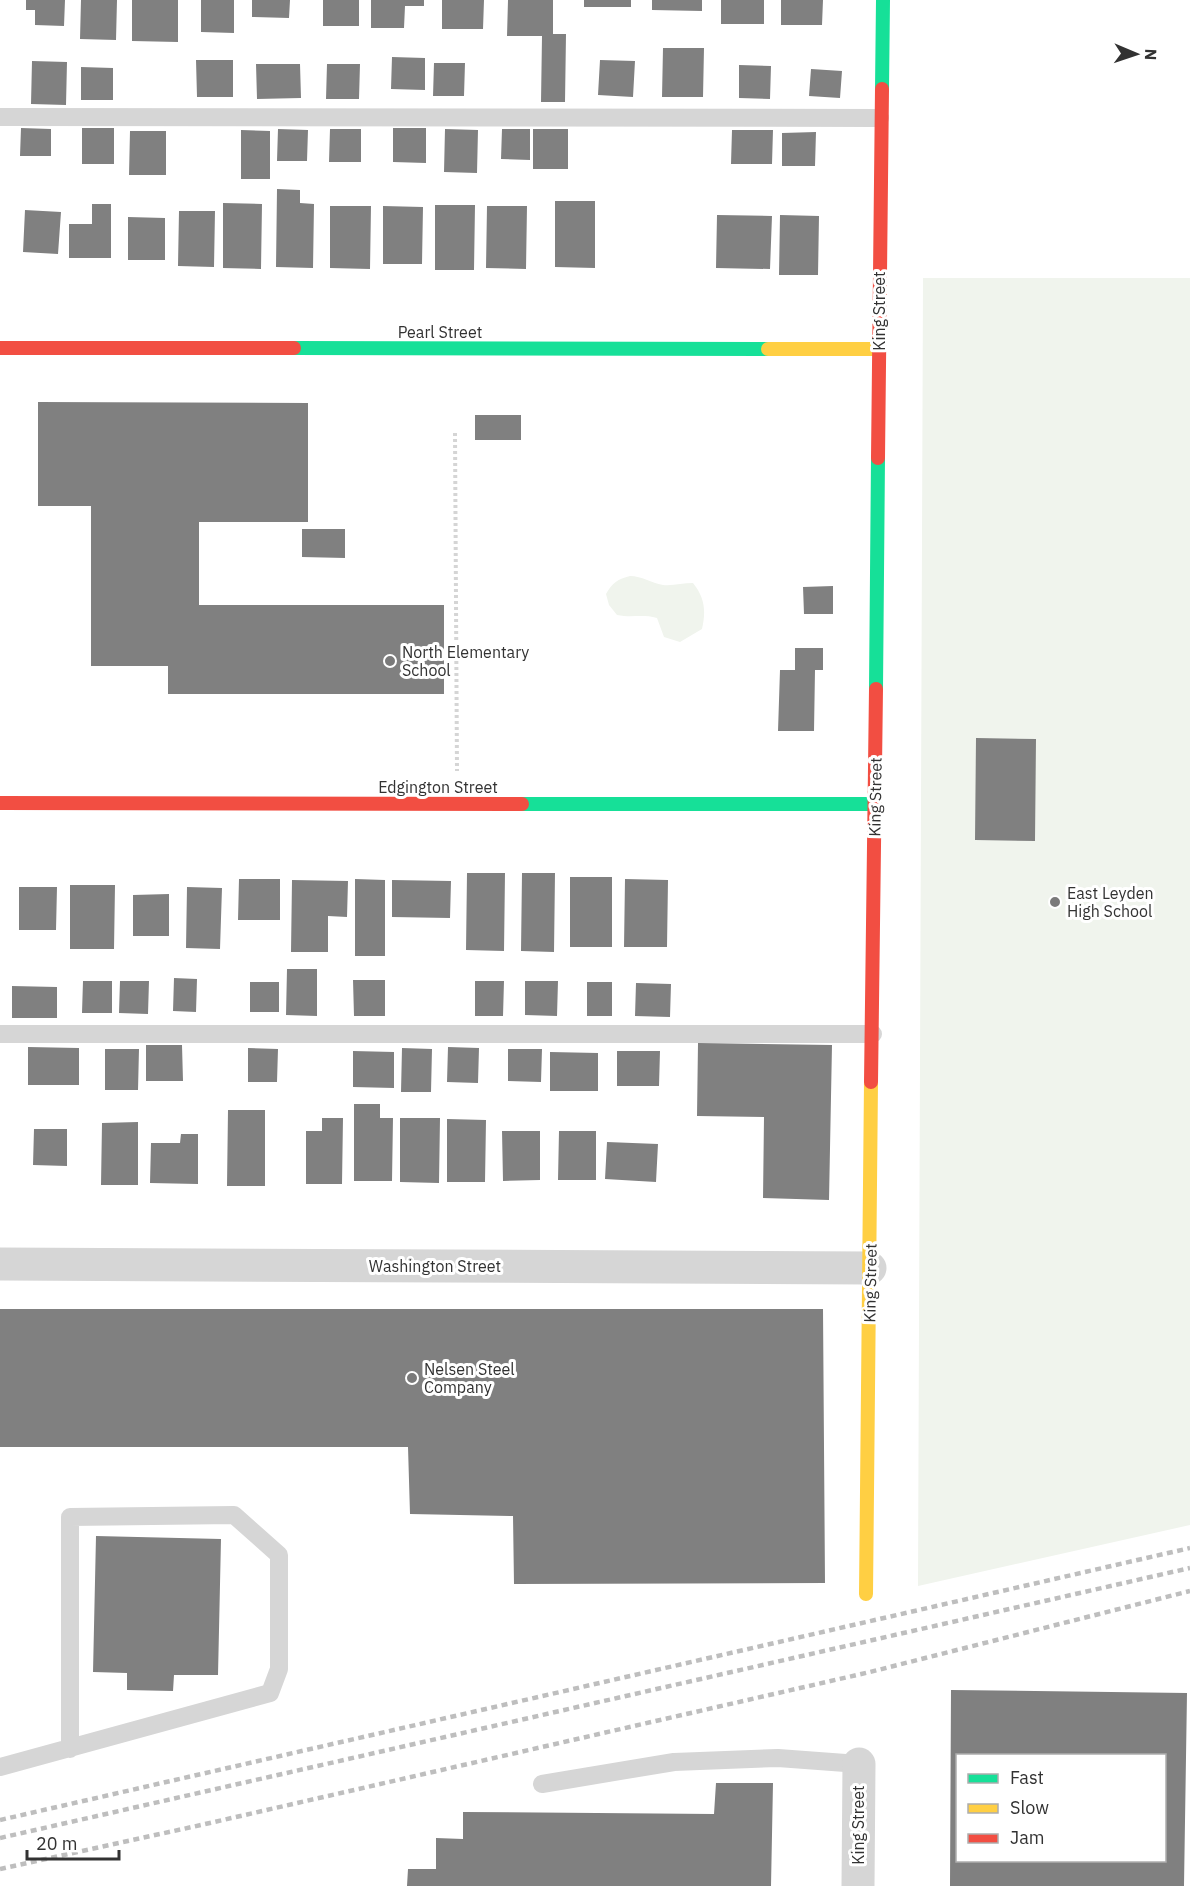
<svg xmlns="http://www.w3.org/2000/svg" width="1190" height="1886" font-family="'IBM Plex Sans',sans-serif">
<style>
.green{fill:#f0f4ed}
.building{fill:#808080;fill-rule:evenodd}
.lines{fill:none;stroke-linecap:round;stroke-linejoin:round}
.path{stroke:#d5d5d5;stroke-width:4;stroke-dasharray:3 3;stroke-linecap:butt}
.lane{stroke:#d6d6d6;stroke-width:18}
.street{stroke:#d6d6d6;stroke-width:33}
.fast{stroke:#16e098;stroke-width:14}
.slow{stroke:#ffcf43;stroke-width:14}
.jam{stroke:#f24e42;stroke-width:14}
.rail{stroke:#bebebe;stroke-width:4.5;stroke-dasharray:6 4.5;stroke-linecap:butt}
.poi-dot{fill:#7a7a7a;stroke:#fff;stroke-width:2}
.labels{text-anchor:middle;stroke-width:6;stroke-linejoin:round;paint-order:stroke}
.street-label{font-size:16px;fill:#323232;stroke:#fff}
.poi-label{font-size:16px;fill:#323232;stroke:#fff;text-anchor:start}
</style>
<rect width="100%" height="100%" fill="#fff"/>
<path class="green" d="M923 278H1190V1525L918 1586Z
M630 576C642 576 651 583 663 585 673 586 683 583 693 583 705 598 706 611 702 629L680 642 664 637 657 618C643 614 631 618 617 615L609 605 606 594C612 583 618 579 630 576Z"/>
<path class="building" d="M26 0H65L64 26 35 25V10H26Z
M81 0H117L116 40 80 39Z
M132 0H178V42L132 41Z
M201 0H234V33L201 32Z
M252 0H290L289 18 252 17Z
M323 0H359V26H323Z
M371 0H424V6H405L404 28H371Z
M442 0H484L483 29H442Z
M508 0H553V34H566L565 102H541L542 36H507Z
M584 0H631V7H584Z
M652 0H702V11L652 10Z
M721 0H764V24H721Z
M781 0H823L822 25H781Z
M663 48H704L703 97H662Z
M392 57 425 58V90L391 89Z
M196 60H233V97H197Z
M600 60 635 61 633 97 598 95Z
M32 61 67 62 66 105 31 104Z
M434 63H465L464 96H433Z
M256 64H300L301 98 257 99Z
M327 64H360L359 99H326Z
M739 65 771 66 770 99 739 98Z
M81 67 113 68V100H81Z
M811 69 842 71 840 98 809 96Z
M21 128 51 129V156H20Z
M82 128H114V164H82Z
M393 128H426V163L393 162Z
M278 129 308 130 307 161H277Z
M330 129H361V162H329Z
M445 129 478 130 477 173 444 172Z
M502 129H530V160L501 159Z
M533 129H568V169H533Z
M241 130 270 131V179H241Z
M732 130H773L772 164H731Z
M130 131H166V175H129Z
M816 132 815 166H782V133Z
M277 189 300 190V203L314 204 313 268 276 267Z
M555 201H595V268L555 267Z
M223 203 262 204 261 269 223 268Z
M92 204H111V258H69V224H92Z
M435 205H475L474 270H435Z
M330 206H371L370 269 330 268Z
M383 206 423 207 422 264H383Z
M487 206H527L526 269 486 268Z
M25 210 61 212 58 254 23 252Z
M179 211H215L214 267 178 266Z
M717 215 772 216 770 269 716 268Z
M780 215 819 216 818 275H779Z
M128 217 165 218V260H128Z
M38 402 308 403V522H199V605H444V694H168V666H91V506H38Z
M475 415H521V440H475Z
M302 529H345V558L302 557Z
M833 586V614H804L803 587Z
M795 648H823V670H815L814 731H778L780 670H795Z
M976 738 1036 739 1035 841 975 840Z
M467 873H505L504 951 466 950Z
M522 873H555L554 952 521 951Z
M570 877H612V947H570Z
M239 879H280V920H238Z
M355 879 385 880V956H355Z
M625 879 668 880 667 947H624Z
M292 880 348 881 347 917 328 916V952H291Z
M392 880 451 881 450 918 392 917Z
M70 885H115L114 949H70Z
M19 887H57L56 930H19Z
M187 887 222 888 220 949 186 948Z
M169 894V936H133V895Z
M287 969H317V1016L286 1015Z
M174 978 197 979 196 1012 173 1011Z
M353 980H385V1016H354Z
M83 981H112V1013H82Z
M120 981H149L148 1014 119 1013Z
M475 981H504L503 1016H475Z
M525 981H558L557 1016 525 1015Z
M250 982H279V1012H250Z
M587 982H612V1016H587Z
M636 983 671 984 670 1017 635 1016Z
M12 986 57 987V1018H12Z
M698 1043 832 1045 829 1200 763 1198 764 1117 697 1116Z
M146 1045H182L183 1081H146Z
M28 1047 79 1048V1085H28Z
M448 1047 479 1048 478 1083 447 1082Z
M248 1048 278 1049 277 1082H248Z
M402 1048 432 1049 431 1092H401Z
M105 1049H139L138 1090H105Z
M508 1049H542L541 1082 508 1081Z
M353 1051 394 1052V1088L353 1087Z
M617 1051H660L659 1086H617Z
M550 1052 598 1053V1091H550Z
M354 1104H380V1118H393L392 1181H354Z
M228 1110H265V1186H227Z
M322 1118H343L342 1184H306V1131H322Z
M400 1118H440L439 1183 400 1182Z
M447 1119 486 1120 485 1182H447Z
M138 1122V1185H101L102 1123Z
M34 1129H67V1166L33 1165Z
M502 1131H540V1180L503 1181Z
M559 1131H596V1180H558Z
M181 1134H198V1184L150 1183 151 1143H180Z
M607 1142 658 1144 656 1182 605 1179Z
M0 1309H823L825 1583 514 1584 513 1516 410 1514 408 1447H0Z
M96 1536 221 1539 218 1675H174L173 1691 127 1690V1673L93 1672Z
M951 1690 1187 1693 1184 1886H950ZM958 1756H1164V1860H958Z
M716 1783H773L771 1886H407L408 1869H436V1838L463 1839V1812L714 1814Z"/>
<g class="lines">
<path class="path" d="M455 433 457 771"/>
<path class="lane" d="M0 117 880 118
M0 1034H873
M0 1767 270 1693 279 1669V1555L234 1515 70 1517V1749
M542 1784 674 1762 778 1758 859 1764"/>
<path class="street" d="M0 1264 870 1268
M858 1886 859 1764"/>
<path class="fast" d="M882 89 883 0
M294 348 768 349
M876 689 878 458
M522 804H875"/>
<path class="slow" d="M768 349H879
M866 1594 871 1082"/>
<path class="jam" d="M0 348H294
M878 458 882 89
M0 803 522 804
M871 1082 876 689"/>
<path class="rail" d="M0 1820 1190 1548
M0 1838 1190 1568
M0 1869 201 1825 870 1672 1190 1591"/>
</g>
<g class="poi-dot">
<circle cx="390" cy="661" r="6"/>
<circle cx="1055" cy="902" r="6"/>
<circle cx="412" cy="1378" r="6"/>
</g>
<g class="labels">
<g class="street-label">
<text transform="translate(879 311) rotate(-90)" y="6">King Street</text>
<text x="440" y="338">Pearl Street</text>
<text x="438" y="793">Edgington Street</text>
<text transform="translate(875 797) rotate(-89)" y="6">King Street</text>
<text x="435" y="1272">Washington Street</text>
<text transform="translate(870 1283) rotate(-89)" y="6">King Street</text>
<text transform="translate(858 1825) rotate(-90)" y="6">King Street</text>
</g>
<g class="poi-label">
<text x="402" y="658">North Elementary<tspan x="402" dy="18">School</tspan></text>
<text x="1067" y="899">East Leyden<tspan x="1067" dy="18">High School</tspan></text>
<text x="424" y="1375">Nelsen Steel<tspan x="424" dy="18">Company</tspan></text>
</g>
</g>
<rect x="956" y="1754" width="210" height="108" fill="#ffffff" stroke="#adadad" stroke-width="1.5"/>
<rect x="968" y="1774" width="30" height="9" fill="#16e098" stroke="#adadad" stroke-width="1.5"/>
<text x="1010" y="1784" font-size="18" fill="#323232">Fast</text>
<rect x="968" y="1804" width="30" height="9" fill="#ffcf43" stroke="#adadad" stroke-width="1.5"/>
<text x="1010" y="1814" font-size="18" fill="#323232">Slow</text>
<rect x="968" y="1834" width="30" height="9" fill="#f24e42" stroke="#adadad" stroke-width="1.5"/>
<text x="1010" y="1844" font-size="18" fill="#323232">Jam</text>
<g transform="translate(1136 54) rotate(92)" stroke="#ffffff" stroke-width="4.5" paint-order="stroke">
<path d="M0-4.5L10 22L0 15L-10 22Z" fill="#323232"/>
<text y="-9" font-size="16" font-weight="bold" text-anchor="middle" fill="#323232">N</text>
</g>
<path d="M27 1850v9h92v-9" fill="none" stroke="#323232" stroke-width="3"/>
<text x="36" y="1850" font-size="18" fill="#323232" stroke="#ffffff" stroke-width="4.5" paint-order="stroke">20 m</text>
</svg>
